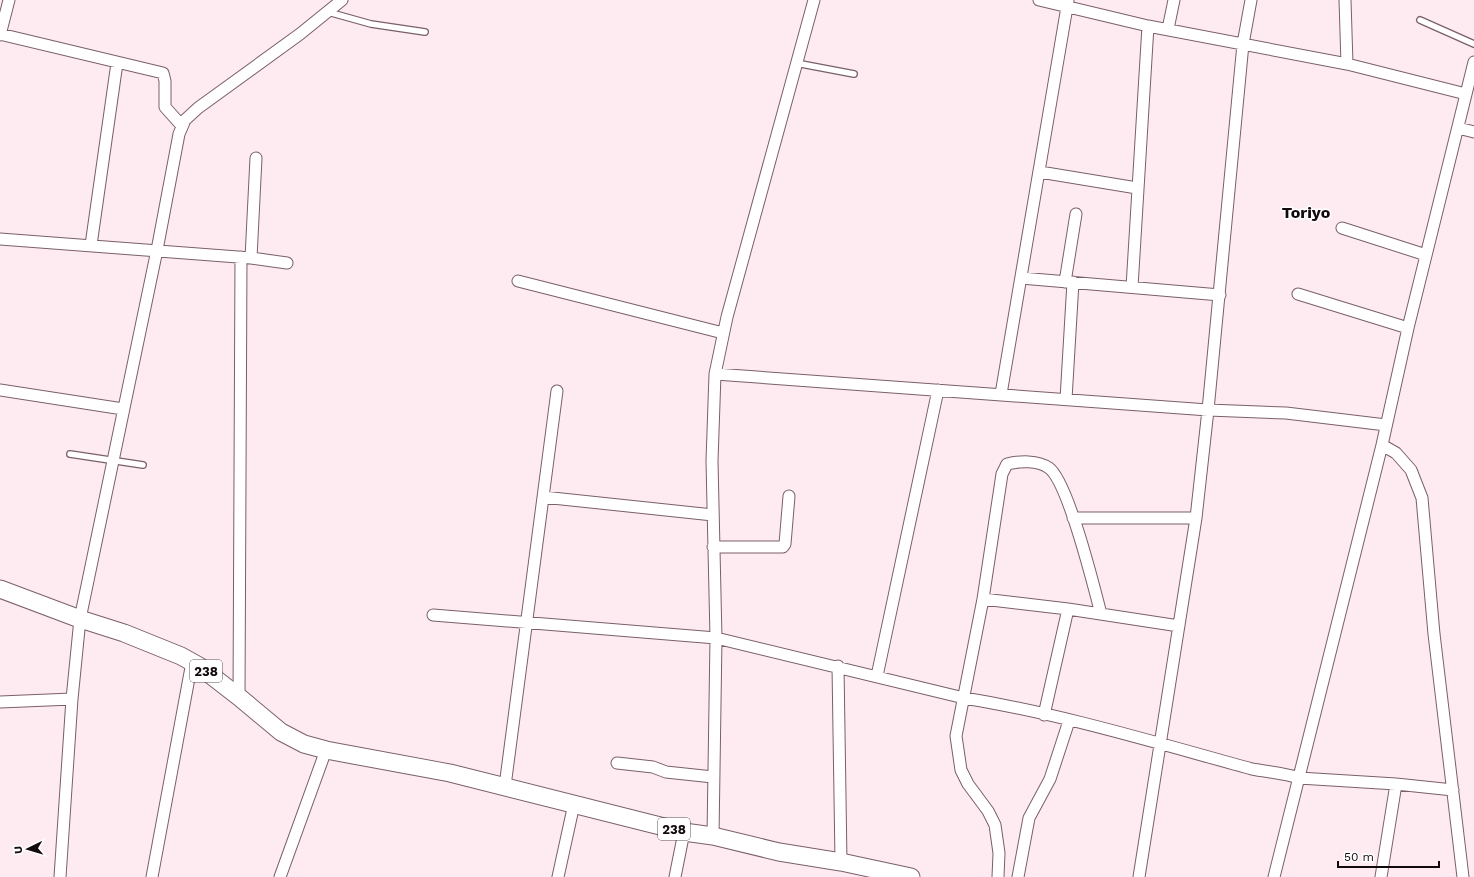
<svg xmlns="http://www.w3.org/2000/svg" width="1474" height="877" font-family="'Work Sans',sans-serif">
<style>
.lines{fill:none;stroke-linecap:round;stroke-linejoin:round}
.service-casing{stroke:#7a5f6a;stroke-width:8}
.minor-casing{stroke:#7a5f6a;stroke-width:13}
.primary-casing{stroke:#7a5f6a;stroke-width:19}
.service{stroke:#fff;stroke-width:5.5}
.minor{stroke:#fff;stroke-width:11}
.primary{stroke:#fff;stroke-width:17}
.labels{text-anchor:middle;stroke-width:3;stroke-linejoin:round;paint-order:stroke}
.shield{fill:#fff;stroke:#595356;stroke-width:1}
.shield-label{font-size:13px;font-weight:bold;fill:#12090d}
.quarter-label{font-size:16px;font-weight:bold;fill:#12090d;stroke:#fff}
</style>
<rect width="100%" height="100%" fill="#feebf2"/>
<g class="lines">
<g class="service-casing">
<path id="service" d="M328 12 371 24 425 32
M1420 20 1474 44
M796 63 854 74
M70 454 143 465"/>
</g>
<g class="minor-casing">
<path id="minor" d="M1039 0 1148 26 1347 64 1466 94
M1345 0 1347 64
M1168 29 1174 0
M0 34 163 73 165 81V107L182 126
M0 35 9 0
M1458 128 1474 132
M256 158 251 258 287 263
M1040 172 1137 188
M1342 228 1426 255
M0 239 251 258
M91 245 117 63
M1021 278 1220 295
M518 281 723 333
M1065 282 1076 214
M1132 287 1148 26
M1298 294 1408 328
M715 374 1208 410 1286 413 1386 425
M0 390 123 409
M1001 394 1068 1
M1066 399 1073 282
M1382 445 1396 453 1411 470 1422 498 1434 634 1463 877
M543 497 713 515
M1073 518H1196
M713 547H783L785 544 789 496
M983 599 1068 609
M433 615 716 638 964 698C1062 714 1157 743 1252 769 1268 772 1284 773 1299 778L1396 784 1453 790
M838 666 841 862
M877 676 938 390
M239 697 241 257
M0 702 72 699
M1044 715 1068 609 1179 626
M617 763 653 767 666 772 713 777
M505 786 557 391
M713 836 716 638 712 461 715 374 727 317 814 0
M60 877 72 699 80 619 157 250 179 134 185 120 198 108 300 34 342 0
M152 877 192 662
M280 877 326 750
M558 877 574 804
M675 877 684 832
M998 877 999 853 995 825 988 811 968 784 961 770 956 736 983 599 1002 474 1007 464C1019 461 1038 460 1049 468 1068 482 1094 587 1101 614
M1018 877 1029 818 1050 779 1069 721
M1139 877 1196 518 1208 410 1243 44 1251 0
M1274 877 1382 445 1408 328 1474 62
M1381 877 1396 784"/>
</g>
<g class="primary-casing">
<path id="primary" d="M0 589 80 619 124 633 181 656 199 666 239 697 281 732 304 744 326 750 450 773 684 832 713 836 779 852 841 862 911 877"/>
</g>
<use href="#service" class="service"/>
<use href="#minor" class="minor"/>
<use href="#primary" class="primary"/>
</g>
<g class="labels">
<g class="shield">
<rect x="190" y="660" width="32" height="22" rx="3"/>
<rect x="658" y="818" width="32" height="22" rx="3"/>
</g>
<g class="shield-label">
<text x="206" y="676">238</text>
<text x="674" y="834">238</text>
</g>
<g class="quarter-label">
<text x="1306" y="218">Toriyo</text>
</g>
</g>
<g transform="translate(28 849) rotate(265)" stroke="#ffffff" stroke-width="3" paint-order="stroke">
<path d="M0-3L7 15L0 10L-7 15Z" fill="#12090d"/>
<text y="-6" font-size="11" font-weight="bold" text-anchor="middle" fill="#12090d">U</text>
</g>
<path d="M1338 861v6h101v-6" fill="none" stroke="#12090d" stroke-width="2"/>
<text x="1344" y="861" font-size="12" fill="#12090d" stroke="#ffffff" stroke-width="3" paint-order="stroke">50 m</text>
</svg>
